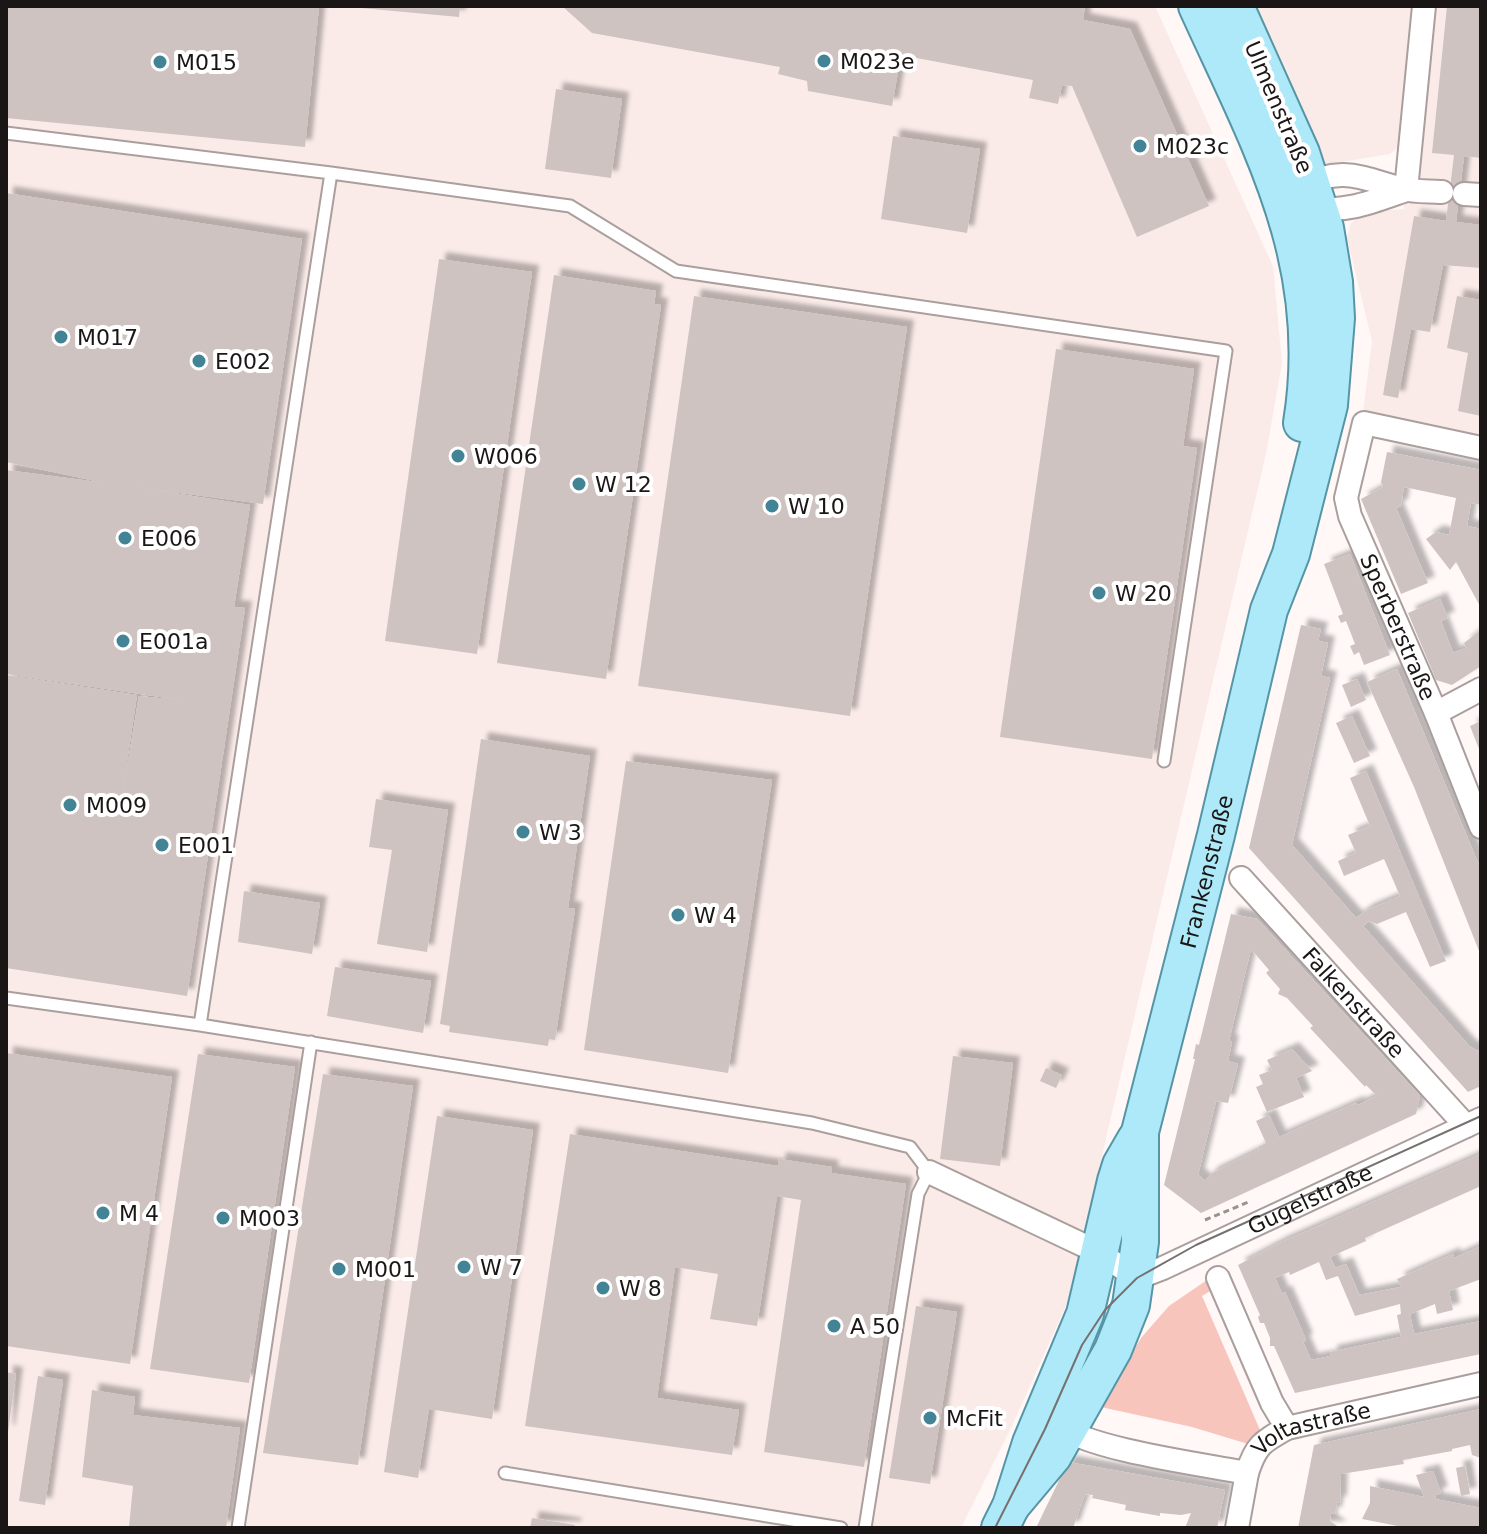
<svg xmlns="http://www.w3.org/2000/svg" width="1487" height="1534" font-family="'DejaVu Sans',sans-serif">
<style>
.built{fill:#faebe8}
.green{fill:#f7c5bc}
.building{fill:#cec3c1;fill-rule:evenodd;filter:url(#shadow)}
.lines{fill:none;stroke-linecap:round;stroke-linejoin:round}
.service-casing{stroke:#aa9f9d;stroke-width:15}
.minor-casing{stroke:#aa9f9d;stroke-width:26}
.primary-casing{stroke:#5695a6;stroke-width:40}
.path{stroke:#989291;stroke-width:3;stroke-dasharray:6 4;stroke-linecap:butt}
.service{stroke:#fff;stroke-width:11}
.minor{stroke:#fff;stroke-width:22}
.primary{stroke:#ade9f8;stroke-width:36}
.tram{stroke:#767170;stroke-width:2}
.poi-dot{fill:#428495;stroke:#fff;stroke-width:3}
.labels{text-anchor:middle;stroke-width:8;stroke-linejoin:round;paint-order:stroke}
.poi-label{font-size:22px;fill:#1a1615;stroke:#fff;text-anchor:start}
.street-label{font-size:22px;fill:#1a1615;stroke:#fff}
</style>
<defs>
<filter id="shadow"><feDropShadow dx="7" dy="-7" stdDeviation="2" flood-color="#0004"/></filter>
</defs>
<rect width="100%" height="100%" fill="#fff8f7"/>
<path class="built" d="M6 6H1155L1273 266 1282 363 1266 454 1068 1301 1012 1426 961 1528H6Z
M1246 6H1481V437L1363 413 1372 341 1347 238 1351 223 1364 212 1404 209 1401 145 1390 154 1323 165Z"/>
<path class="green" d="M1207 1280 1212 1290 1202 1296 1260 1430 1248 1444 1192 1427 1101 1407 1141 1338 1169 1306Z"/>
<path class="building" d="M6 6H319L305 147 6 118Z
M361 6H460L459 17 361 8Z
M562 6H1085L1083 20 1130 29 1209 206 1137 237 1072 86 1062 85 1058 104 1029 98 1033 80 901 55 892 106 808 91 807 81 778 74 780 67 592 33Z
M1447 6H1481V158L1464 156 1456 222 1481 225V268L1443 265 1430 332 1411 329 1398 398 1383 395 1414 216 1446 221 1454 155 1432 153Z
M556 89 622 99 611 178 545 169Z
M893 136 980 149 967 233 881 219Z
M6 193 302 239 263 504 128 486 250 505 234 607 245 608 187 996 6 968V675L137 695 117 828 139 696 188 701 6 674V470L105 483 6 462Z
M439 259 532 272 477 654 385 641Z
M554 275 656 291 654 304 661 305 606 679 497 663Z
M694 296 907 327 850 716 638 686Z
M1457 296 1481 300V416L1458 411 1468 353 1447 348Z
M1056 349 1194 369 1183 446 1197 448 1152 759 1000 737Z
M1387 452 1481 470V505L1471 503 1467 526 1481 529V608L1456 562 1450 570 1426 539 1436 532 1449 535 1456 498 1404 487 1401 506 1396 508 1428 583 1401 594 1361 499 1383 487 1381 482Z
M1350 554 1390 655 1364 665 1359 652 1354 655 1350 646 1355 644 1346 621 1341 623 1338 616 1343 614 1324 564Z
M1440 599 1448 618 1441 621 1453 653 1466 648 1464 643 1481 630V666L1452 685 1436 680 1408 613Z
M1301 625 1321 629 1318 641 1328 643 1321 676 1330 678 1292 845 1356 918 1367 910 1400 896 1384 859 1344 876 1338 861 1356 853 1348 835 1370 826 1350 778 1366 771 1446 961 1430 967 1406 912 1377 924 1369 921 1363 926 1469 1046 1477 1051 1481 1049V1086L1468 1092 1249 848Z
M1397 669 1481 870V956L1414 787 1367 682Z
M1357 679 1366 700 1351 707 1342 685Z
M1352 716 1370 756 1354 763 1336 723Z
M1481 721V754L1470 726Z
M481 739 590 756 568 908 575 909 555 1040 549 1039 548 1046 449 1032 450 1026 440 1024Z
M626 761 772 780 728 1073 584 1050Z
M376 799 448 810 427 952 377 944 392 850 369 847Z
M244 891 320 903 312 954 238 942Z
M1231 914 1257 919 1420 1096 1416 1114 1201 1213 1164 1185 1195 1059H1193L1196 1044 1199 1045ZM1251 949 1269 970 1266 973 1280 989 1278 994 1287 998 1313 1026 1310 1028 1365 1087 1366 1085 1377 1096 1358 1105 1356 1103 1279 1137 1269 1115 1256 1121 1266 1143 1258 1147 1259 1150 1212 1173 1205 1181 1198 1175 1216 1101 1228 1103 1238 1064 1228 1061 1232 1042 1229 1041Z
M335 967 431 981 423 1033 327 1016Z
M1292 1049 1312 1071 1296 1078 1304 1097 1267 1112 1256 1087 1263 1084 1259 1075 1272 1070 1267 1060Z
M6 1053 172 1077 130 1364 6 1346Z
M198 1054 295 1067 249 1383 150 1369Z
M953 1056 1013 1063 1000 1166 940 1159Z
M1046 1068 1062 1075 1056 1088 1040 1081Z
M323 1074 413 1086 358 1465 263 1453Z
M437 1116 533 1130 492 1419 429 1409 418 1478 384 1472Z
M570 1134 778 1166 779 1159 832 1167 831 1173 906 1184 864 1467 764 1452 801 1200 777 1196 757 1326 710 1319 718 1274 675 1267 657 1398 739 1410 732 1455 525 1426Z
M1481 1154V1186L1365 1238 1366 1241 1330 1257 1335 1268 1346 1264 1359 1295 1401 1287 1397 1279 1453 1254 1454 1258 1481 1246V1279L1449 1291 1453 1310 1437 1314 1435 1304 1410 1314 1414 1334 1481 1321V1354L1295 1393 1274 1346H1270V1338L1264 1323H1260L1258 1317 1260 1315 1238 1265 1282 1242ZM1319 1262 1326 1280 1338 1276 1355 1316 1400 1304 1401 1314 1397 1315 1401 1337 1330 1352 1331 1356 1311 1360 1303 1342 1306 1340 1285 1292 1282 1294 1275 1278 1289 1272 1290 1275Z
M916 1306 957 1312 930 1484 889 1478Z
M6 1372 16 1374 8 1432H6Z
M38 1376 63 1380 45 1505 19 1501Z
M92 1390 135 1397 133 1415 240 1428 226 1528 129 1527 133 1486 82 1477Z
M1481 1409V1458L1472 1455 1470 1445 1452 1449V1451L1403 1460 1404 1464 1341 1474 1340 1503 1337 1502 1335 1514 1331 1513 1330 1521 1340 1528H1298L1314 1445Z
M1068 1462 1225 1490 1217 1528H1185L1191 1513 1181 1515 1160 1513V1516L1125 1510 1126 1505 1092 1498 1093 1495 1085 1494 1073 1528H1036Z
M1465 1466 1470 1494 1461 1496 1456 1468Z
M1433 1471 1441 1493 1436 1495 1435 1499 1481 1508V1528H1408L1362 1519 1370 1503V1486L1424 1497 1416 1475Z
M532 1518 575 1525 574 1528H530Z"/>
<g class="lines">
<g class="service-casing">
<path id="service" d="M6 133 331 173 200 1025 812 1123 910 1147 929 1172 918 1194 865 1528
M331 173 570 206 676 271 1226 351 1164 761
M6 998 200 1025
M505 1473 841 1528
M238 1528 311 1042"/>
</g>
<g class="minor-casing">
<g id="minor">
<path d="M1300 188C1340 164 1364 179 1403 189 1415 192 1429 191 1442 192"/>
<path d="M1406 190 1424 6"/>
<path d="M1464 194 1481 195"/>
<path d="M1311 207C1342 215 1377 200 1406 190"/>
<path id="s1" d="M1481 448 1364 423 1346 498 1350 516 1436 713 1481 827"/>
<path d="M1436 713 1481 689"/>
<path id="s2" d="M1241 878 1466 1126"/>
<path id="s3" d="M929 1172 1100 1253 1137 1278 1163 1268 1481 1119"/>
<path d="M1218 1278 1272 1403 1287 1428"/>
<path id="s4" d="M1058 1424C1084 1449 1206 1465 1247 1473 1256 1445 1262 1442 1287 1428L1481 1384"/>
<path d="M1237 1528 1247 1473"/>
</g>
</g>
<g class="primary-casing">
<g id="primary">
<path d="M1197 6C1261 147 1328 262 1302 423"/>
<path id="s5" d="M1011 1506 1053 1456 1113 1350 1131 1305 1140 1242V1132L1216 835 1269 610 1291 554 1329 405 1336 318 1334 282 1325 228 1301 153 1235 6"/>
<path d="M1000 1528 1011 1506 1031 1443 1085 1314 1116 1181 1121 1165 1136 1139"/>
</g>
</g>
<path class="path" d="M1205 1220 1251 1201"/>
<use href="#service" class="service"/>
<use href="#minor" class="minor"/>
<use href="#primary" class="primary"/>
<path class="tram" d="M995 1528 1045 1429 1082 1345 1105 1310 1137 1278 1196 1245 1481 1116"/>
</g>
<g class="poi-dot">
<circle cx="824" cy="61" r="8"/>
<circle cx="160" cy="62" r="8"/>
<circle cx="1140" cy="146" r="8"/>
<circle cx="61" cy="337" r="8"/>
<circle cx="199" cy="361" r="8"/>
<circle cx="458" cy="456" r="8"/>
<circle cx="579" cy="484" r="8"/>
<circle cx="772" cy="506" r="8"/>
<circle cx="125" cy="538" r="8"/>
<circle cx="1099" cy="593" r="8"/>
<circle cx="123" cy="641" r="8"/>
<circle cx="70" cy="805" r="8"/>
<circle cx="523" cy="832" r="8"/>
<circle cx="162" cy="845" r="8"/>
<circle cx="678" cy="915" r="8"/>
<circle cx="103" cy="1213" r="8"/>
<circle cx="223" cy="1218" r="8"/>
<circle cx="464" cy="1267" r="8"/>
<circle cx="339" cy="1269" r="8"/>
<circle cx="603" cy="1288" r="8"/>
<circle cx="834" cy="1326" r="8"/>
<circle cx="930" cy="1418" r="8"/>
</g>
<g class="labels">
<g class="poi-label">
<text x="840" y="69">M023e</text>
<text x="176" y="70">M015</text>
<text x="1156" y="154">M023c</text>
<text x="77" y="345">M017</text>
<text x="215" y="369">E002</text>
<text x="474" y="464">W006</text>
<text x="595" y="492">W 12</text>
<text x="788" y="514">W 10</text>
<text x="141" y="546">E006</text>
<text x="1115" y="601">W 20</text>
<text x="139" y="649">E001a</text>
<text x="86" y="813">M009</text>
<text x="539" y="840">W 3</text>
<text x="178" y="853">E001</text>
<text x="694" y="923">W 4</text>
<text x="119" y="1221">M 4</text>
<text x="239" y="1226">M003</text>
<text x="480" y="1275">W 7</text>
<text x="355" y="1277">M001</text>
<text x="619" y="1296">W 8</text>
<text x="850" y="1334">A 50</text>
<text x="946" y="1426">McFit</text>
</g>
<g class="street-label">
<text transform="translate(1279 107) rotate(67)" y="8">Ulmenstraße</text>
<text dy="8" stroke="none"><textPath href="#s1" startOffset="336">Sperberstraße</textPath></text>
<text dy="8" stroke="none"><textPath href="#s5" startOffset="678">Frankenstraße</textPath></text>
<text dy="8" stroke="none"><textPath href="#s2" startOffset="168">Falkenstraße</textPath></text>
<text dy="8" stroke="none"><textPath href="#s3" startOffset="424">Gugelstraße</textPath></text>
<text dy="8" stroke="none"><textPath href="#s4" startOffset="282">Voltastraße</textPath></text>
</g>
</g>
<rect width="1487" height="1534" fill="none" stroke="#1a1615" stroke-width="16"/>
</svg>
